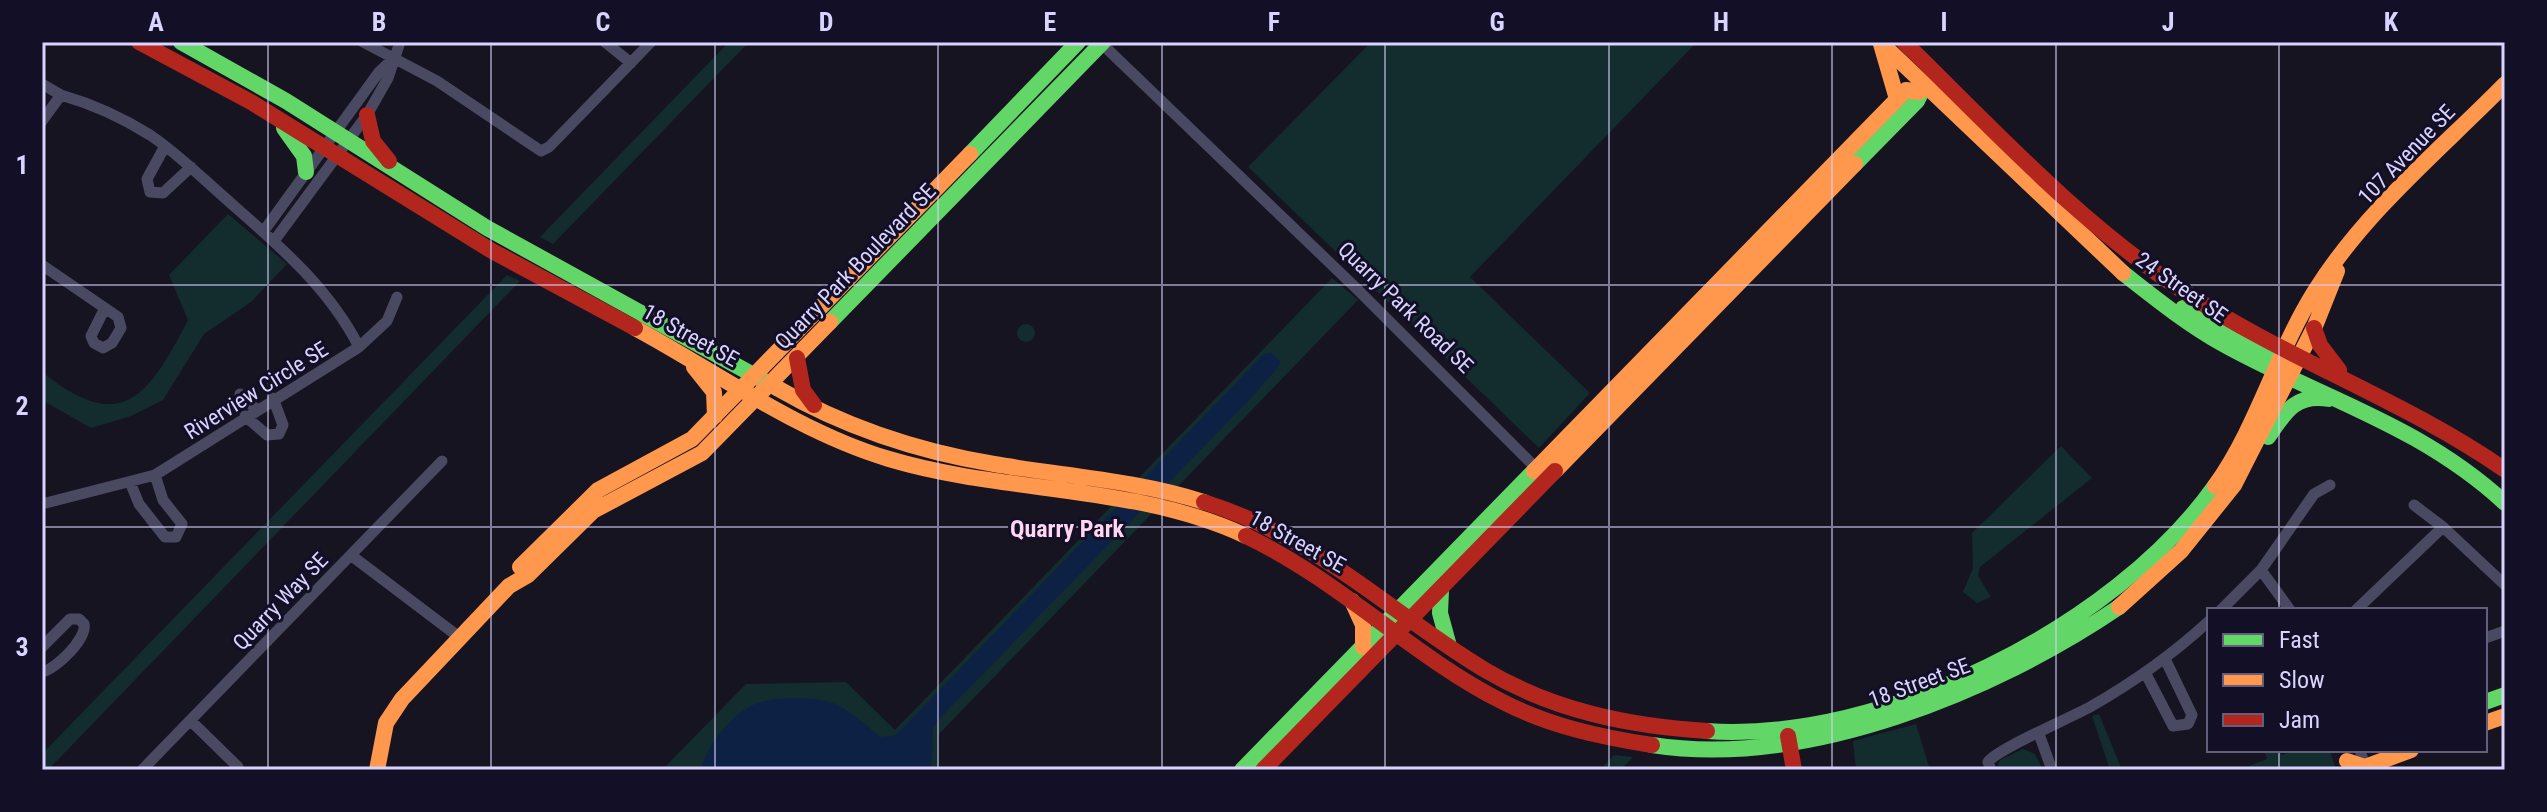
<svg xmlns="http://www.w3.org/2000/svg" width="2547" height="812" font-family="'Roboto Condensed',sans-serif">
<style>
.green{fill:#132c2d}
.water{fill:#0d2144}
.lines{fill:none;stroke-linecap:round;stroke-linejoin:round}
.street{stroke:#4a4962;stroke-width:11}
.fast{stroke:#63d668;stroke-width:16}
.slow{stroke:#ff974d;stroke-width:16}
.jam{stroke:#b3261e;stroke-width:16}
.grid{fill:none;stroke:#d9d4ff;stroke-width:2;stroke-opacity:0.55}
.labels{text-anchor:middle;stroke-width:6;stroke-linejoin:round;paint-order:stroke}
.street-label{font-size:22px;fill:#d9d4ff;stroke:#130f26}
.neighbourhood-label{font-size:24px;font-weight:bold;fill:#ffd6f0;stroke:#130f26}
.neatline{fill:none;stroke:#d9d4ff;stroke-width:3}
.grid-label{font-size:26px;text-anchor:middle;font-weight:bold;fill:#d9d4ff}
</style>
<rect width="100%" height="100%" fill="#161421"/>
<path class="green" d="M729 42H749L553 244 540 237Z
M1371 42H1697L1470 277 1590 393 1539 448 1248 167Z
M228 214 287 264 251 302 204 334 163 400 131 416 91 428 42 400V372C123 437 149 395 188 320L169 275Z
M507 275 520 281 48 770H42V754Z
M1332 278 1358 300 938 735 939 770H662L746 684 846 682 895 730Z
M1017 333a9 9 0 1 1 18 0a9 9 0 1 1-18 0Z
M2061 446 2092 478 1980 567 1978 576 1991 597 1977 603 1963 592 1973 568 1972 533Z
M2099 714 2122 770H2110L2092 716Z
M1916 724 1930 770H1856L1853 741Z
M2023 749 2035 754 2043 770H1996L2000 760Z
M2264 750H2279L2282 755 2295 750H2330L2336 770H2238L2267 759Z
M1614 755 1633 757 1620 770H1600Z"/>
<path class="water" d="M1272 353 1280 361 1279 366 1247 402 938 720 933 728 931 770H701C706 746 732 714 755 704 775 696 816 696 835 704 853 712 866 726 881 737L896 735 1264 354Z"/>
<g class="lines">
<path class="street" d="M363 42 437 81 541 151 549 147 651 42
M605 42 631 63
M1100 42 1357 289 1540 472
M42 84 61 95
M42 121 61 95C92 104 123 118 150 135 177 153 201 177 225 198 276 243 328 286 359 347L155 475 42 504
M165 146 147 179 150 192 163 193 191 167
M263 232 379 72 394 58
M274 241 367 115 388 78 400 42
M42 265 118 317 121 328 112 343 103 348 94 343 91 336 105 308
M359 347 387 321 397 297
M240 394 256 409
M245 416 267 435 279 434 283 425 273 398
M130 482 139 504 165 537H176L182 524 163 500 155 475
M2414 505 2443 527
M352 556 459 637
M2261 570 2290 610
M2221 610 2261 570 2314 494 2330 485
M2356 610 2443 527 2505 585
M2485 638 2505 631
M42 647 70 619H79L84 624C87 639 56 669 42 672
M2146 674 2173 726 2188 724 2192 715 2166 661
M191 721 238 767
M2039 734 2052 770
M2360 750 2365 767
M142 770 442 461
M1991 770 1988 762C1997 749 2070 718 2090 707 2134 682 2171 656 2209 621"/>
<path class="fast" d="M181 42 286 101 487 228 777 388
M284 128 304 156 306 172
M970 154 1078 42
M1855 164 1917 101 1925 85
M2123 273C2155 298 2187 324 2223 344 2322 399 2419 424 2505 503
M2183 308 2284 359
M830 322 1103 42
M2268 437C2285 412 2296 393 2329 399
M1441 591 1440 613 1449 646
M2485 702 2505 695
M1707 731C1882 743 2114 628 2215 486
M1652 745C1805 769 1994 692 2119 607
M1242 770 1534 471"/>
<path class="slow" d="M1880 42 2123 273
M1881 44 1897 99
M635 328C718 373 798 432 889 459 1006 494 1135 484 1246 536
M694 367 714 392 715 416
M777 388C846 428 916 451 994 464 1064 476 1136 480 1204 502
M1534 471 1906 90 1919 92
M1555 471 1855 164
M2215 486C2258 426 2276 353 2315 291 2365 211 2440 150 2505 84
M520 567 598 490 692 439 970 154
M1352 601 1363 625V647
M2119 607 2181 551 2234 485 2315 326 2337 271
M2485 723 2505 716
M2347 761 2365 767 2411 750
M377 770 386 723 402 699 509 586 528 575 593 511 702 453 830 322"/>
<path class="jam" d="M139 42 251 102 492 251 635 328
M1904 42C1994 130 2080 224 2186 293 2288 360 2404 400 2505 470
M367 115 373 141 389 161
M2314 328 2320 345 2339 370
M797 358 803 390 814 405
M1204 502C1322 540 1384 609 1485 670 1554 711 1629 726 1707 731
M1246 536C1339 580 1411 655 1501 701 1549 726 1600 737 1652 745
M1788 736 1794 770
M1263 770 1555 471"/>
</g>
<path class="grid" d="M268 42V770M491 42V770M715 42V770M938 42V770M1162 42V770M1385 42V770M1609 42V770M1832 42V770M2056 42V770M2279 42V610M42 285H2505M42 527H2505M2279 750V770"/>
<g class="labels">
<g class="street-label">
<text transform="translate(2406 154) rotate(-46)" y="8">107 Avenue SE</text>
<text transform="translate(855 266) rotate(-46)" y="8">Quarry Park Boulevard SE</text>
<text transform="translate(2182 287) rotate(35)" y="8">24 Street SE</text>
<text transform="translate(1406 307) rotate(44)" y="8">Quarry Park Road SE</text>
<text transform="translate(691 335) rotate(29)" y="8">18 Street SE</text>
<text transform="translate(256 390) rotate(-32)" y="8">Riverview Circle SE</text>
<text transform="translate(1298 541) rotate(29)" y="8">18 Street SE</text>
<text transform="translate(280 601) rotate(-46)" y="8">Quarry Way SE</text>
<text transform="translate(1919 682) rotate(-20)" y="8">18 Street SE</text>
</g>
<g class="neighbourhood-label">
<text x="1067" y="537">Quarry Park</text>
</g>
</g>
<rect width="2547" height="812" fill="none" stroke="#130f26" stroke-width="88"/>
<rect x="2207" y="608" width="280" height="144" fill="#130f26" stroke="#625e7d" stroke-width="2"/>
<rect x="2223" y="634" width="40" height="12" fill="#63d668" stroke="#625e7d" stroke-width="2"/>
<text x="2279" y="648" font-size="24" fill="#d9d4ff">Fast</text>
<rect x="2223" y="674" width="40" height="12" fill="#ff974d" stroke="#625e7d" stroke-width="2"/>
<text x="2279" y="688" font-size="24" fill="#d9d4ff">Slow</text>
<rect x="2223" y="714" width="40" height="12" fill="#b3261e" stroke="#625e7d" stroke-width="2"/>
<text x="2279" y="728" font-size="24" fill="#d9d4ff">Jam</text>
<rect x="44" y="44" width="2459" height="724" class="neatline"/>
<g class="grid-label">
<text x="156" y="31">A</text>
<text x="379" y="31">B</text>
<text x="603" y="31">C</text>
<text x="826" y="31">D</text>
<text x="1050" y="31">E</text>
<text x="1274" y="31">F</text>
<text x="1497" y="31">G</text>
<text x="1721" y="31">H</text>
<text x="1944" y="31">I</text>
<text x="2168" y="31">J</text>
<text x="2391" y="31">K</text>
<text x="22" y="174">1</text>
<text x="22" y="415">2</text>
<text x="22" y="656">3</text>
</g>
</svg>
